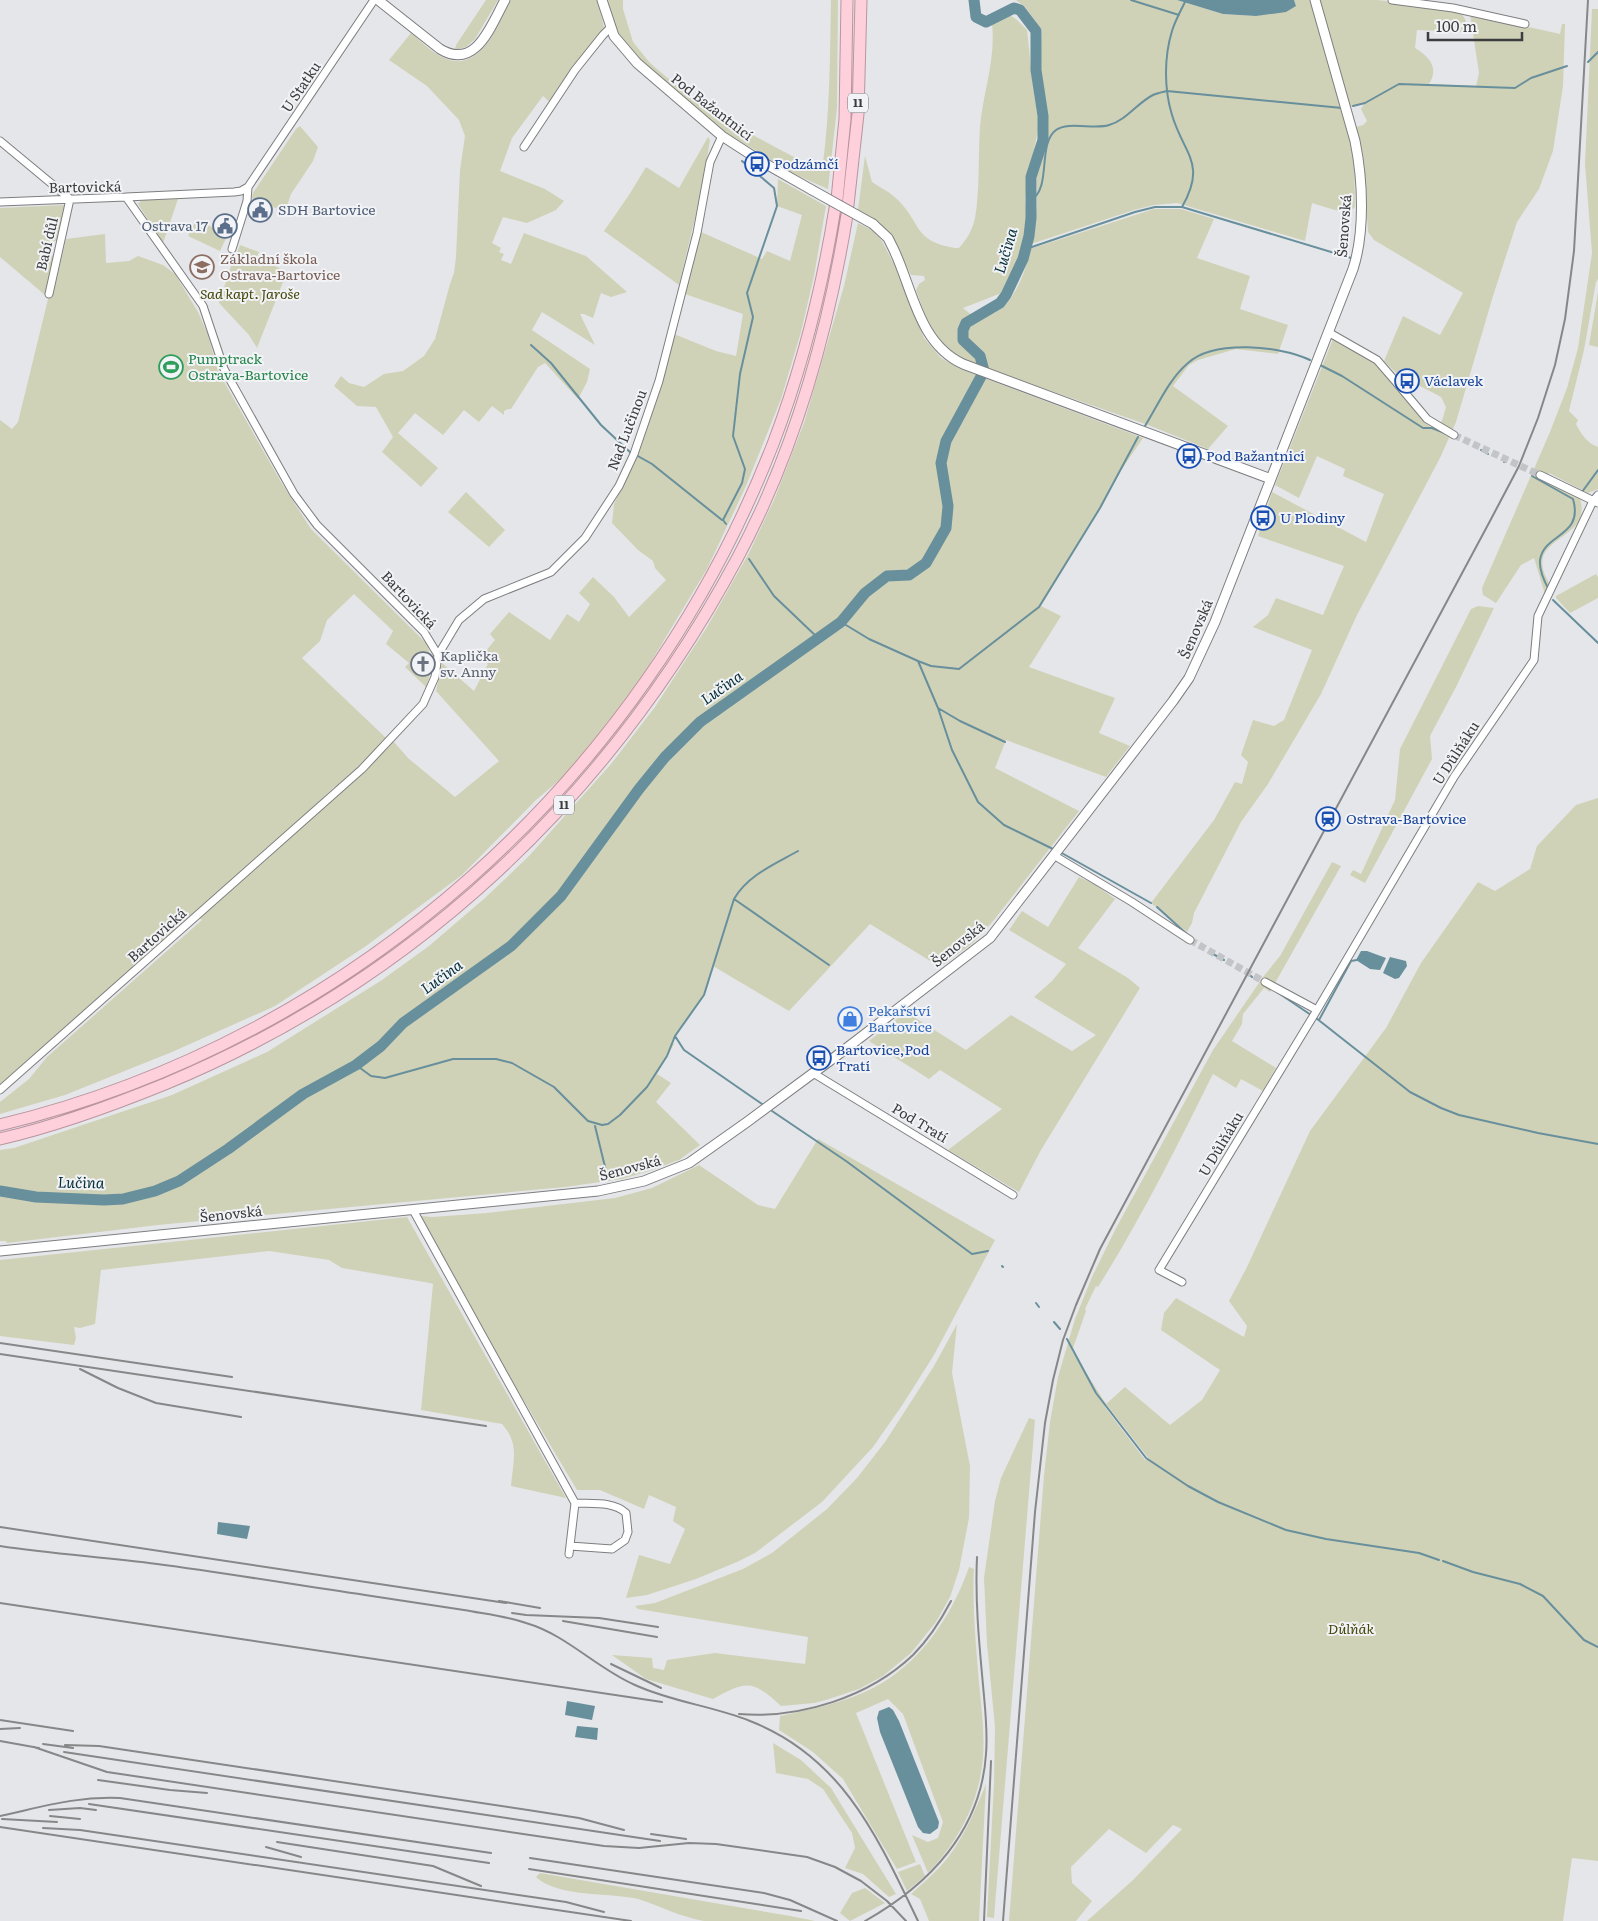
<svg xmlns="http://www.w3.org/2000/svg" width="1598" height="1921" font-family="Literata,serif">
<style>
.green{fill:#d0d2b7;fill-rule:evenodd}
.water{fill:#688f9c}
.lines{fill:none;stroke-linecap:round;stroke-linejoin:round}
.stream{stroke:#688f9c;stroke-width:2}
.river{stroke:#688f9c;stroke-width:11}
.minor-tunnel{stroke:#c3c4c7;stroke-width:7;stroke-dasharray:7 3.5;stroke-linecap:butt}
.minor-casing{stroke:#7d7e80;stroke-width:9}
.tertiary-casing{stroke:#7d7e80;stroke-width:11}
.trunk-casing{stroke:#ba959f;stroke-width:13}
.minor{stroke:#fff;stroke-width:7}
.tertiary{stroke:#fff;stroke-width:9}
.trunk{stroke:#fed0dc;stroke-width:11}
.rail{stroke:#868788;stroke-width:2}
.tertiary-bridge-casing{stroke:#7d7e80;stroke-width:11;stroke-linecap:butt}
.tertiary-bridge{stroke:#fff;stroke-width:9}
.labels{text-anchor:middle;stroke-width:4;stroke-linejoin:round;paint-order:stroke}
.shield{fill:#f2f3f6;stroke:#737475;stroke-width:1}
.shield-label{font-size:12px;font-weight:bold;fill:#3c3d3e}
.street-label{font-size:14px;fill:#3c3d3e;stroke:#f2f3f6}
.transit-label{font-size:14px;fill:#164399;stroke:#f2f3f6;text-anchor:start}
.service-label{font-size:14px;fill:#4e5e75;stroke:#f2f3f6;text-anchor:start}
.education-label{font-size:14px;fill:#785e54;stroke:#f2f3f6;text-anchor:start}
.park-label{font-size:14px;font-style:italic;fill:#45470b;stroke:#f2f3f6}
.leisure-label{font-size:14px;fill:#27864d;stroke:#f2f3f6;text-anchor:start}
.worship-label{font-size:14px;fill:#5b616d;stroke:#f2f3f6;text-anchor:start}
.shop-label{font-size:14px;fill:#366cbe;stroke:#f2f3f6;text-anchor:start}
.water-label{font-size:15px;font-style:italic;fill:#062f39;stroke:#f2f3f6}
</style>
<rect width="100%" height="100%" fill="#e5e6e9"/>
<path class="green" d="M486 0H498L475 39 466 47 455 50 456 45Z
M511 0H598L604 28 553 105 543 96 512 138 500 171 545 189 564 201 556 210 527 223 503 217 492 243 501 248 499 252 504 254 501 260 511 264 524 233 586 256 627 292 611 297 601 293 593 318 584 314H580L595 345 542 312 532 330 590 369 587 382 578 399 545 363 538 367 511 409H508L504 411V415L492 406 479 422 464 410 443 435 415 413 398 433 438 468 421 487 382 452 393 437 376 407 357 406 334 386 341 376 349 383 364 387 384 374 403 371 424 356 435 339 450 284 454 273 456 257 460 170 465 136 459 120 427 86 389 60 411 33C421 41 431 52 442 57 480 76 497 25 511 0Z
M608 0H623V9L633 42 650 63 691 98 717 116 807 164 817 168 823 163C830 108 830 55 831 0H838L837 108 828 189 778 167 755 150 721 130 672 90 623 43 612 20Z
M1016 0H1177L1223 14 1256 16 1296 6 1294 0H1311L1354 153 1355 207C1346 217 1324 206 1312 203L1305 241 1177 203 1154 205 1134 210 1031 244 1037 206V171L1047 142 1048 119 1039 72 1042 31 1025 7Z
M1319 0H1377L1423 5 1458 11C1466 17 1467 23 1468 32L1417 30 1415 48C1430 57 1439 68 1429 84L1476 86 1479 73 1470 14 1560 34 1562 24H1565L1563 86 1553 151 1539 189 1517 222 1493 296 1456 422 1440 458 1357 615 1321 694 1268 784 1241 822 1194 913 1192 923 1187 932 1151 903 1214 820 1235 782 1242 784 1248 762 1241 755 1253 720 1274 726 1284 720 1312 650 1253 627 1268 615 1276 598 1323 615 1344 566 1258 536 1260 529 1265 530 1268 522 1264 519 1272 492 1366 542 1384 494 1343 476 1345 469 1317 456 1299 498 1275 485 1333 339 1375 363 1424 422 1432 428 1442 421 1446 407 1441 397 1397 374 1384 361 1403 316 1440 335 1463 293 1374 240 1368 232 1363 156 1356 127 1363 125 1367 121 1361 109 1364 104 1350 107Z
M1592 9H1598V279L1596 282 1584 350 1569 411 1578 420 1576 424C1581 434 1587 443 1598 447V489L1588 493 1549 473 1545 481 1579 496C1595 538 1535 535 1543 569 1544 574 1547 579 1549 583L1545 594 1534 558 1521 565 1496 603 1483 595 1482 588 1550 432 1567 388 1578 348 1592 253 1585 164Z
M1006 16H1011L1016 19 1027 30 1033 86 1039 126 1028 178 1025 199 1027 218 1025 237 1014 271 1004 292 963 308 973 316 963 321 960 330 961 341 979 358 981 366C936 351 931 332 916 290L919 284 925 280 924 276 911 275 891 235 874 219 858 210 865 156 872 182C881 188 890 192 898 200 922 224 913 241 955 248H959C967 239 972 231 975 218 980 191 978 155 980 127 983 92 996 59 992 24Z
M300 126 318 147 313 161 291 194 285 212 252 198 253 193 296 129Z
M708 137 710 140 702 189 679 285 604 231 629 195 646 167 679 188Z
M778 179 826 206 814 276 801 332 781 399 746 486 707 569 637 685 570 771 536 800 462 875 366 946 275 1006 172 1052 65 1095 0 1114V1102L29 1079 47 1057 202 920 195 915 0 1090V420L12 429 18 422 49 295H53L66 239 105 234 106 263 129 261 138 256 163 265 175 274 198 312 208 335 218 371 281 482 311 529 427 644 433 665 426 687 405 667 409 663 386 644 393 631 354 594 327 620 320 641 302 658 385 737 394 742 408 758 455 797 499 761 436 691 442 663 474 691 488 664 480 658 495 640 490 634 509 612 550 640 567 614 579 622 590 604 579 593 593 577 614 597 629 617 666 580 655 568 653 561 638 550 612 523 614 504 640 449 669 357 674 334 716 351 736 356 743 314 685 294 701 232 762 259 767 251 790 261 802 215 777 206ZM334 787 341 790 308 822 302 818Z
M178 199 163 243 138 204 142 200Z
M66 205 59 239 50 244 49 251 54 258 45 295 0 257V208Z
M1154 209H1181L1214 219 1197 258 1250 276 1240 309 1288 325 1278 354 1236 349 1198 360 1189 365 1173 386 1228 426 1208 449 1148 425 985 368 983 354 966 340C966 315 992 320 1007 303 1019 289 1027 267 1030 249Z
M196 220 228 234 220 251 188 236Z
M858 223 872 230 882 241 895 266 924 338 941 358 960 369 1143 438 1113 482 1100 508 1041 606 1061 616 1029 667 1115 698 1099 733 1130 746 1106 777 1006 740 995 768 1079 811 994 920 973 943 940 967 870 924 789 1011 713 966 704 995 671 1042 674 1044 657 1074 671 1083 656 1102 700 1145 679 1160 646 1172 622 1179 565 1187 158 1225 7 1243 6 1241H0V1150L14 1148 172 1095 267 1052 382 980 429 946 485 898 529 856 611 764 655 707 707 627 749 553 774 500 804 423 844 286Z
M240 245 259 252 256 259 237 253Z
M234 257 261 267 265 261 287 272 257 348 249 335 219 303Z
M1598 292V347L1589 345Z
M466 492 505 530 489 547 448 512Z
M1596 574 1598 577V598L1570 613 1556 598V596Z
M1478 606 1494 608 1457 685 1430 736 1432 759 1365 883 1350 875 1353 870 1361 874 1395 800 1400 749 1471 609Z
M1598 798V1861L1572 1858 1563 1921H1087L1133 1880 1182 1829 1173 1825 1146 1853 1109 1829 1071 1867 1072 1883 1092 1901 1076 1921H1009L1044 1475 1050 1422 1058 1377 1075 1319 1092 1277 1115 1230 1213 1050 1263 977 1280 956 1332 862 1341 866 1270 992 1264 988 1243 1014 1242 1024 1232 1041 1276 1068 1263 1091 1241 1079 1236 1088 1213 1074C1177 1146 1141 1219 1098 1287L1096 1286 1085 1309 1086 1311 1072 1351 1106 1404 1125 1387 1170 1425 1202 1400 1220 1370 1161 1330 1164 1313 1176 1298 1244 1337 1247 1326 1229 1301 1247 1267 1310 1131 1386 1028 1421 963 1478 882 1495 891 1530 869 1537 846 1576 805ZM1106 1404 1107 1405 1149 1459 1145 1460 1105 1407Z
M1079 877 1096 885 1115 899 1078 948 1128 978 1140 988 1041 1150 1019 1192 948 1150 1002 1109 940 1070 929 1079 869 1041 906 1012 966 1050 1011 1015 1072 1051 1096 1035 1034 997 1052 981 1066 964 1009 930 1022 911 1048 927Z
M818 1139 995 1240 934 1355 903 1404 873 1447 822 1502 755 1553 737 1562 696 1579 647 1595 626 1598 639 1555 670 1564 685 1529 673 1521 676 1507 649 1495 644 1509 600 1490H577L502 1364 421 1216 432 1217 487 1213 615 1198 652 1188 699 1165 758 1205 775 1209Z
M407 1217 566 1498 511 1486C513 1461 520 1444 502 1424L421 1410 433 1284 430 1283 342 1268 329 1260 269 1251 101 1270 95 1324 80 1328 74 1327 76 1338 74 1345 0 1336V1260Z
M957 1324 952 1373 970 1466 969 1518 959 1570 950 1597 936 1622 911 1653 883 1676 859 1689 826 1700 814 1703 781 1706C752 1679 746 1681 713 1699L646 1679 612 1655 652 1658 653 1668 664 1670 667 1660 715 1653 805 1664 808 1637 638 1609 635 1606 655 1603 743 1569 772 1553 827 1509 857 1478 885 1442 934 1366Z
M1029 1418 1035 1420 994 1918 987 1917 994 1783 995 1727 987 1644 984 1578 995 1501 1001 1478Z
M969 1567 974 1569C972 1607 976 1645 979 1683 982 1714 987 1747 980 1778 973 1814 953 1847 928 1873L912 1835 928 1842 938 1838 943 1822 903 1714 888 1699 856 1713 916 1862 897 1869 843 1779 813 1752 779 1730 780 1716C812 1709 844 1703 873 1688 920 1664 952 1616 969 1567Z
M773 1743 801 1760 831 1788 896 1894 889 1897 863 1874 845 1868 855 1848 852 1833 823 1789 808 1779 776 1773Z
M986 1784 979 1921H929L920 1899 911 1894C921 1885 931 1876 940 1867 962 1843 974 1813 986 1784Z
M920 1864 925 1876 907 1891 898 1872Z
M540 1873 790 1916 815 1921H704C681 1917 660 1906 638 1899 608 1892 559 1898 536 1877Z
M865 1888 885 1903 850 1921 840 1913 852 1893Z"/>
<path class="water" d="M1177 0H1294L1296 6 1286 12 1256 16 1223 14Z
M1361 951H1367L1386 958 1380 970 1370 969 1356 960Z
M1390 957 1406 961 1407 966 1399 978 1395 979 1383 973Z
M218 1522 250 1526 247 1539 217 1534Z
M567 1701 595 1706 592 1720 565 1715Z
M889 1707 893 1710 899 1721 939 1822 938 1828 930 1834 923 1833 918 1827 880 1732 877 1718 879 1711Z
M577 1726 598 1728 597 1740 575 1737Z"/>
<g class="lines">
<path class="stream" d="M1131 0 1179 15
M1588 62 1598 52
M1353 106 1365 103 1399 84 1515 88 1531 78 1567 66
M1031 200C1052 188 1037 144 1056 130 1068 121 1095 130 1109 125 1127 120 1137 103 1153 95 1157 93 1163 92 1167 91L1342 108
M1182 207 1351 258
M1023 259 1026 249 1135 212 1155 207H1182C1207 163 1184 155 1172 115 1164 89 1164 57 1172 31 1175 21 1181 10 1186 0
M531 345 551 363 601 425 631 453
M1320 365 1342 376 1423 428H1432L1447 434
M1145 426C1158 405 1169 379 1188 363 1214 339 1281 346 1310 360
M1481 450 1488 454
M636 455 652 464 722 520
M1504 462H1505
M1532 476 1573 499C1584 537 1544 533 1540 560 1539 571 1544 581 1549 590
M1582 492 1598 470
M726 524 723 520 742 483 745 469 733 436 740 374 753 317 747 293 777 206 774 188 742 161
M749 559 774 596 818 638
M1553 600 1598 643
M841 622 869 639 918 661 931 666 959 669 1039 607 1100 508 1138 437
M918 661 938 708 952 750 978 802 1004 825 1053 849
M938 708 960 721 1005 742
M1060 852 1151 903
M734 899 829 965
M1157 907 1189 936
M1213 954 1224 960
M1251 976 1252 977
M1274 990 1311 1015
M1316 1018 1410 1092 1441 1108 1459 1115 1538 1133 1598 1144
M1319 1020 1351 961 1357 960
M675 1036 704 995 734 899C748 875 775 864 798 851
M356 1065 371 1076 385 1078 453 1059H496L512 1063 554 1087 588 1121 602 1125 608 1124 620 1115 647 1087 667 1056 675 1036 684 1050 762 1104
M772 1111 846 1161 972 1254 988 1251
M595 1126 607 1175
M1002 1266 1003 1267
M1036 1303 1039 1307
M1054 1322 1060 1329
M1067 1339 1096 1393 1146 1458 1188 1486 1218 1502 1286 1530 1326 1539 1419 1553 1439 1560
M1443 1561 1473 1572 1520 1584 1543 1596 1584 1640 1598 1647"/>
<path class="river" d="M0 1191 36 1197 104 1200 123 1199 155 1191 179 1181 228 1149 303 1094 356 1065 381 1046 403 1023 511 946 561 896 639 789 665 757 700 722 841 622 865 593 887 576 909 575 926 563 946 528 948 506 941 463 946 441 984 371 980 356 963 340V330L966 323 1000 303 1006 295 1023 259 1029 236 1031 218V177L1043 140V116L1036 70V31L1020 10 1014 8 986 22 976 17 974 0"/>
<path class="minor-tunnel" d="M1454 435 1540 475
M1190 940 1265 982"/>
<g class="minor-casing">
<path id="minor" d="M1392 0 1453 8 1525 24
M0 141 70 199 49 294
M524 147 575 70 603 35 610 28
M126 197 234 192 241 191 248 187 374 0
M0 202 126 197 203 306 224 369 294 494 317 525 424 632 438 655
M232 249 247 201 248 187
M1328 332 1377 360 1396 382 1427 419 1454 435
M1540 475 1598 503
M1055 856 1132 902 1190 940
M1265 982 1317 1010
M813 1073 1013 1195
M0 1090 362 769 423 704 435 677 438 655 459 620 484 599 551 572 585 538 619 486 634 454 659 381 697 233 710 162 722 136
M413 1210 575 1503 569 1554
M1182 1282 1159 1270 1317 1010 1454 777 1534 660 1538 616 1593 501 1598 495
M570 1546 612 1549 625 1540 628 1532 626 1513C613 1501 592 1504 575 1503"/>
</g>
<g class="tertiary-casing">
<path id="tertiary" d="M378 0 440 49C476 71 491 25 505 0
M602 0 614 36 637 63 722 136 759 160 812 190
M873 224 888 238 893 248C913 289 918 343 963 364L1271 479
M0 1251 598 1191 644 1181 689 1163 747 1122 835 1057 990 938 1173 701 1189 678 1215 622 1353 269C1365 232 1363 180 1355 141L1315 0"/>
</g>
<g class="trunk-casing">
<path id="trunk" d="M837 199 845 119 847 0
M848 205 858 114 861 0
M0 1125C352 1040 642 780 773 444 802 368 822 289 835 208
M0 1139C56 1126 111 1106 165 1084 416 980 610 796 738 557 794 452 828 332 847 215"/>
</g>
<use href="#minor" class="minor"/>
<use href="#tertiary" class="tertiary"/>
<use href="#trunk" class="trunk"/>
<path class="rail" d="M0 1343 232 1377
M0 1354 486 1426
M80 1369 118 1388 156 1403 241 1417
M0 1527 506 1603
M0 1546C52 1554 105 1557 157 1564 226 1573 296 1585 365 1595 398 1600 431 1605 464 1610 485 1614 506 1616 526 1623 567 1635 596 1668 635 1685 672 1702 713 1706 750 1721 843 1757 878 1838 918 1921
M499 1601 540 1608
M0 1603 662 1702
M512 1613 526 1615 599 1618 658 1627
M563 1621 657 1637
M611 1664 661 1688
M739 1714C800 1719 869 1697 913 1655 929 1639 941 1620 951 1601
M0 1720 73 1731
M0 1729 20 1728
M0 1741 39 1748
M43 1744 73 1748
M65 1745 99 1746 528 1810 579 1818 624 1830
M34 1747 107 1772 604 1846 639 1848 689 1843 716 1844 807 1857 835 1867 861 1881 887 1901 906 1921
M64 1752 660 1841
M98 1780 170 1790 207 1793
M89 1804 489 1863
M49 1810 80 1808 96 1810
M0 1816C42 1807 76 1796 120 1798L491 1853
M50 1816 80 1819
M2 1819 57 1822
M0 1827 631 1921
M43 1828 80 1830 566 1902 604 1912
M651 1834 686 1839
M277 1842 433 1866 481 1886
M266 1847 301 1857
M530 1858 764 1893 790 1900 837 1921
M529 1869 801 1911
M865 1921C929 1885 981 1831 986 1754 988 1731 985 1708 983 1685 979 1642 975 1600 977 1557
M984 1921 991 1761
M1003 1921 1035 1512 1045 1423 1053 1380 1063 1340 1076 1305 1100 1249 1490 521 1519 466 1538 418 1555 365 1565 319 1574 251 1588 0"/>
<g class="tertiary-bridge-casing">
<path id="tertiary-bridge" d="M812 190 873 224"/>
</g>
<use href="#tertiary-bridge" class="tertiary-bridge"/>
</g>
<defs>
<g id="bus-ring" transform="scale(1.25)"><circle r="9.5" fill="#f2f3f6" stroke="#1a4fb4" stroke-width="1.5"/><path d="M-5-6H5V4H4V6H2V4H-2V6H-4V4H-5ZM-3.5-4V0h7V-4ZM-3.5 1.2v1.5H-2V1.2ZM2 1.2v1.5H3.5V1.2Z" fill="#1a4fb4"/></g>
<g id="civic-ring" transform="scale(1.25)"><circle r="9.5" fill="#f2f3f6" stroke="#5c6f8a" stroke-width="1.5"/><path d="M-.6-6.5H3V-4.5H.6V-3L4-1V1h2V6H-6V1h2V-1L-.6-3ZM-1.2 2.5V6h2.4V2.5Z" fill="#5c6f8a"/></g>
<g id="school-ring" transform="scale(1.25)"><circle r="9.5" fill="#f2f3f6" stroke="#8d6e63" stroke-width="1.5"/><path d="M0-5L7-2L0 1L-7-2ZM-4 1L0 2.5L4 1V4Q0 6-4 4Z" fill="#8d6e63"/></g>
<g id="stadium-ring" transform="scale(1.25)"><circle r="9.5" fill="#f2f3f6" stroke="#2e9e5b" stroke-width="1.5"/><path d="M0-5a6.5 5 0 1 0 0 10a6.5 5 0 1 0 0-10ZM-3.5-1.8h7v3.6h-7Z" fill="#2e9e5b"/></g>
<g id="church-ring" transform="scale(1.25)"><circle r="9.5" fill="#f2f3f6" stroke="#6b7280" stroke-width="1.5"/><path d="M-1.2-6h2.4v3.5h3.3v2.4h-3.3V6h-2.4V-.1h-3.3v-2.4h3.3Z" fill="#6b7280"/></g>
<g id="station-ring" transform="scale(1.25)"><circle r="9.5" fill="#f2f3f6" stroke="#1a4fb4" stroke-width="1.5"/><path d="M-3-6H3Q5-6 5-4V2Q5 4 3 4L4.5 6H3L1.5 4h-3L-3 6H-4.5L-3 4Q-5 4-5 2V-4Q-5-6-3-6ZM-3.5-4v3h7v-3ZM-3.5 1v1.5H-2V1ZM2 1v1.5H3.5V1Z" fill="#1a4fb4"/></g>
<g id="shop-ring" transform="scale(1.25)"><circle r="9.5" fill="#f2f3f6" stroke="#3f7fe0" stroke-width="1.5"/><path d="M-5-2.5h2.3a2.7 3.5 0 0 1 5.4 0H5L5.5 6h-11ZM-1.5-2.5h3a1.5 2.3 0 0 0-3 0Z" fill="#3f7fe0"/></g>
</defs>
<g fill-rule="evenodd">
<use href="#bus-ring" x="757" y="164"/>
<use href="#civic-ring" x="260" y="210"/>
<use href="#civic-ring" x="225" y="226"/>
<use href="#school-ring" x="202" y="267"/>
<use href="#stadium-ring" x="171" y="367"/>
<use href="#bus-ring" x="1407" y="381"/>
<use href="#bus-ring" x="1189" y="456"/>
<use href="#bus-ring" x="1263" y="518"/>
<use href="#church-ring" x="423" y="664"/>
<use href="#station-ring" x="1328" y="819"/>
<use href="#shop-ring" x="850" y="1019"/>
<use href="#bus-ring" x="819" y="1058"/>
</g>
<g class="labels">
<g class="shield">
<rect x="848" y="93.5" width="20" height="19" rx="4"/>
<rect x="554" y="795.5" width="20" height="19" rx="4"/>
</g>
<g class="shield-label">
<text x="858" y="107">11</text>
<text x="564" y="809">11</text>
</g>
<g class="street-label">
<text transform="translate(301 87) rotate(-56)" y="5">U Statku</text>
<text transform="translate(712 107) rotate(38)" y="5">Pod Bažantnicí</text>
<text transform="translate(85 187) rotate(-1)" y="5">Bartovická</text>
<text transform="translate(1344 226) rotate(-86)" y="5">Šenovská</text>
<text transform="translate(47 244) rotate(-77)" y="5">Babí důl</text>
<text transform="translate(627 430) rotate(-69)" y="5">Nad Lučinou</text>
<text transform="translate(409 600) rotate(47)" y="5">Bartovická</text>
<text transform="translate(1196 629) rotate(-67)" y="5">Šenovská</text>
<text transform="translate(1456 753) rotate(-57)" y="5">U Důlňáku</text>
<text transform="translate(157 935) rotate(-42)" y="5">Bartovická</text>
<text transform="translate(958 944) rotate(-39)" y="5">Šenovská</text>
<text transform="translate(920 1123) rotate(31)" y="5">Pod Tratí</text>
<text transform="translate(1221 1144) rotate(-59)" y="5">U Důlňáku</text>
<text transform="translate(630 1168) rotate(-15)" y="5">Šenovská</text>
<text transform="translate(231 1214) rotate(-6)" y="5">Šenovská</text>
</g>
<g class="transit-label">
<text x="774" y="169">Podzámčí</text>
<text x="1424" y="386">Václavek</text>
<text x="1206" y="461">Pod Bažantnicí</text>
<text x="1280" y="523">U Plodiny</text>
<text x="1346" y="824">Ostrava-Bartovice</text>
<text x="836" y="1055">Bartovice,Pod<tspan x="836" dy="16">Tratí</tspan></text>
</g>
<g class="service-label">
<text x="278" y="215">SDH Bartovice</text>
<text x="208" y="231" text-anchor="end">Ostrava 17</text>
</g>
<g class="education-label">
<text x="220" y="264">Základní škola<tspan x="220" dy="16">Ostrava-Bartovice</tspan></text>
</g>
<g class="park-label">
<text x="250" y="299">Sad kapt. Jaroše</text>
<text x="1351" y="1634">Důlňák</text>
</g>
<g class="leisure-label">
<text x="188" y="364">Pumptrack<tspan x="188" dy="16">Ostrava-Bartovice</tspan></text>
</g>
<g class="worship-label">
<text x="440" y="661">Kaplička<tspan x="440" dy="16">sv. Anny</tspan></text>
</g>
<g class="shop-label">
<text x="868" y="1016">Pekařství<tspan x="868" dy="16">Bartovice</tspan></text>
</g>
<g class="water-label">
<text transform="translate(1006 251) rotate(-73)" y="5">Lučina</text>
<text transform="translate(722 688) rotate(-35)" y="5">Lučina</text>
<text transform="translate(442 977) rotate(-36)" y="5">Lučina</text>
<text transform="translate(81 1183) rotate(1)" y="5">Lučina</text>
</g>
</g>
<path d="M1428 32v8h94v-8" fill="none" stroke="#3c3d3e" stroke-width="2.5"/>
<text x="1436" y="32" font-size="15" fill="#3c3d3e" stroke="#f2f3f6" stroke-width="4" paint-order="stroke">100 m</text>
</svg>
